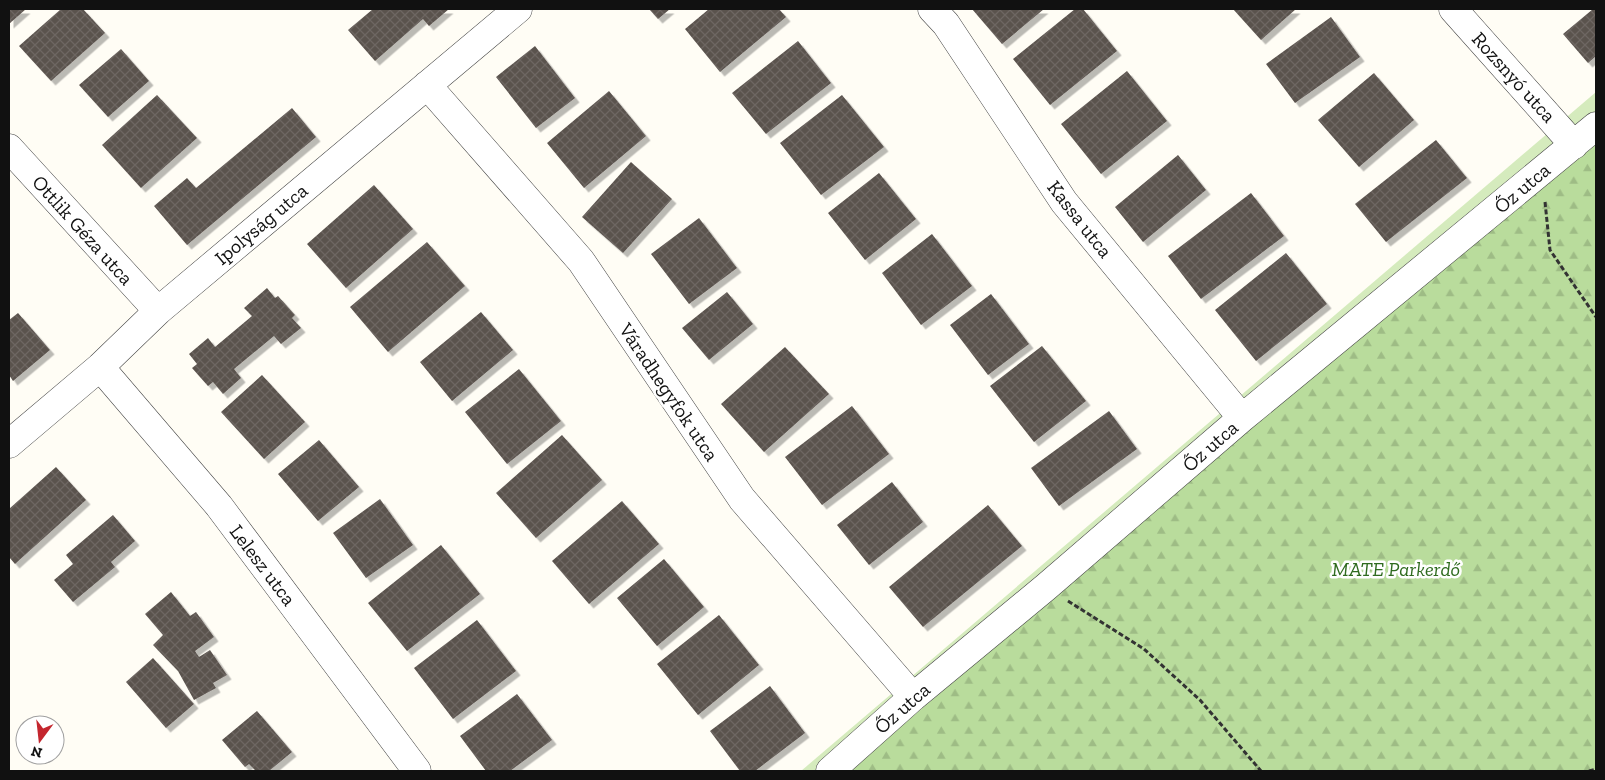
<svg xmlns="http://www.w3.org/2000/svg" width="1605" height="780" font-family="'Zilla Slab',serif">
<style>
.grass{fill:#d5ebbd}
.forest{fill:url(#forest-firs)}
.building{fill:url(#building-cross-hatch);filter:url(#shadow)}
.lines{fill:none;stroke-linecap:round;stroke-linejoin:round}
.minor-casing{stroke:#444;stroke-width:29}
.path{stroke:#333;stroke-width:3;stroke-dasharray:5 2.5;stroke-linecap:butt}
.minor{stroke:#fff;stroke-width:28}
.labels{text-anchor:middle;stroke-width:5;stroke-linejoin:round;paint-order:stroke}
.street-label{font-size:20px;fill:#111;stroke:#fff}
.park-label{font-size:20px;font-style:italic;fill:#2f6b1f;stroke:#fff}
</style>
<defs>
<pattern id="forest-firs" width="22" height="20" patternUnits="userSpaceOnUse" patternTransform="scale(1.25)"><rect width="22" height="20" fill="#b9dc9c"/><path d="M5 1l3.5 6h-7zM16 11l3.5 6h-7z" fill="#9ebc85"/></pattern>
<pattern id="building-cross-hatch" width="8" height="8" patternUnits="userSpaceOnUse" patternTransform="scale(1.25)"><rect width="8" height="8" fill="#5a524d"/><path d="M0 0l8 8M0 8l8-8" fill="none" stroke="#6d6662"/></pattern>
<filter id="shadow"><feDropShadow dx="4.5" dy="4.5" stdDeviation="0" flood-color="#0004"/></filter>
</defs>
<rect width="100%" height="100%" fill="#fffdf5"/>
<path class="grass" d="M1596 92V146L849 771H801Z"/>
<path class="forest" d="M1596 138V771H849L1482 231Z"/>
<path class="building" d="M9 9H26L9 24Z
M61 9H83L105 33 51 81 19 46Z
M373 9H449L429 26 423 19 375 61 348 30Z
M649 9H670L658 19Z
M709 9H779L786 17 720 72 685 29Z
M972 9H1044L1002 44Z
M1075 9H1083L1117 51 1050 105 1013 59Z
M1233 9H1296L1261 40Z
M1593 9H1596V56L1588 63 1563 34Z
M1331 17 1360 57 1295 103 1266 64Z
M798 41 831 83 766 134 732 93Z
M535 46 575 98 536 128 496 77Z
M121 49 149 81 108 117 79 85Z
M1127 71 1167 121 1101 174 1061 124Z
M1374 73 1414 120 1359 167 1318 120Z
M609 91 646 136 584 188 547 143Z
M157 95 197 138 141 188 102 145Z
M842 95 884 147 821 195 780 143Z
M292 108 316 137 187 245 154 206 187 178 196 188Z
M1436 140 1467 178 1386 242 1355 204Z
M1178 155 1206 190 1143 242 1115 207Z
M631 162 672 199 623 253 582 217Z
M879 173 916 219 865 260 828 213Z
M374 185 413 229 346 288 307 244Z
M1251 193 1284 236 1201 299 1168 256Z
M699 218 737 268 689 304 651 254Z
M932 234 972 286 921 325 882 273Z
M427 242 465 286 388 352 350 307Z
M1286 253 1327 304 1256 361 1215 310Z
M267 288 275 298 278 296 295 315 292 318 301 328 281 344 274 336 234 369 241 378 223 394 213 382 208 386 192 368 197 364 189 354 208 338 215 347 252 316 244 308Z
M727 292 753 324 709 360 682 328Z
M991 294 1029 344 988 375 950 325Z
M481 312 513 350 452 401 420 362Z
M18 313 50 350 13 381 9 375V320Z
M1042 346 1086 401 1034 442 990 386Z
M785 347 829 394 764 452 721 404Z
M519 369 561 421 507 464 465 412Z
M262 375 305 422 264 459 221 412Z
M852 406 889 454 822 505 785 457Z
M1109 411 1137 449 1059 506 1031 468Z
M562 435 602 480 536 538 496 493Z
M319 440 359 487 318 521 278 474Z
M56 467 86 500 15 564 9 557V509Z
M892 482 923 522 869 565 837 525Z
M380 499 413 545 366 578 333 533Z
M622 501 659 544 589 604 552 561Z
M988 505 1022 546 923 627 889 587Z
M113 515 135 541 111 562 115 567 73 602 54 580 73 564 66 555Z
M441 545 480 594 407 651 368 603Z
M664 559 704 607 657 646 617 598Z
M171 592 190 616 196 612 214 637 195 651 199 657 210 650 227 675 213 683 216 688 194 700 178 671 153 645 163 635 145 614Z
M719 615 759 665 698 715 657 664Z
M477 620 516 671 453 719 414 668Z
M153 658 194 704 166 728 126 682Z
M770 686 805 733 755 771H740L710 731Z
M517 694 552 740 510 771H486L460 736Z
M257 711 292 752 269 771H256L249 764 245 767 222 740Z"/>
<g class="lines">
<g class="minor-casing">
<path id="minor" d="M932 9 946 24 1064 202 1242 418
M1453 9 1574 145
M427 85 581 261 742 499 913 697
M9 148 158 311
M100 367 219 506 417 771
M9 444 100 367 158 311 518 9
M830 771 913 697 1046 587 1242 418 1596 126"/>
</g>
<path class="path" d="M1545 202 1550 250 1596 317
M1068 601 1144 649 1200 700 1261 771
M1589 771 1596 769"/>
<use href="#minor" class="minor"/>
</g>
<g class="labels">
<g class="street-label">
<text transform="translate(1514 77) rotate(48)" y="7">Rozsnyó utca</text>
<text transform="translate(1522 188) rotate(-40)" y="7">Őz utca</text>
<text transform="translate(1080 219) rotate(52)" y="7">Kassa utca</text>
<text transform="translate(261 224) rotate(-40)" y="7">Ipolyság utca</text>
<text transform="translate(83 230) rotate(48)" y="7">Ottlik Géza utca</text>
<text transform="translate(669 392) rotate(56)" y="7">Váradhegyfok utca</text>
<text transform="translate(1210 446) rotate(-41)" y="7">Őz utca</text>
<text transform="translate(263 565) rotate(53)" y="7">Lelesz utca</text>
<text transform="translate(902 708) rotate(-41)" y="7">Őz utca</text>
</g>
<g class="park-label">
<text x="1396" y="576">MATE Parkerdő</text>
</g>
</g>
<rect width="1605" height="780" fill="none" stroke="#111111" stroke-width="20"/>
<g transform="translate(40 740) rotate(195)"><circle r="24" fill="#ffffff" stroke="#a0a0a0"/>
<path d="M0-4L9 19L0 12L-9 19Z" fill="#c4262e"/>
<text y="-8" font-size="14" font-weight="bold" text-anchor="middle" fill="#111111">N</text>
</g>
</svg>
